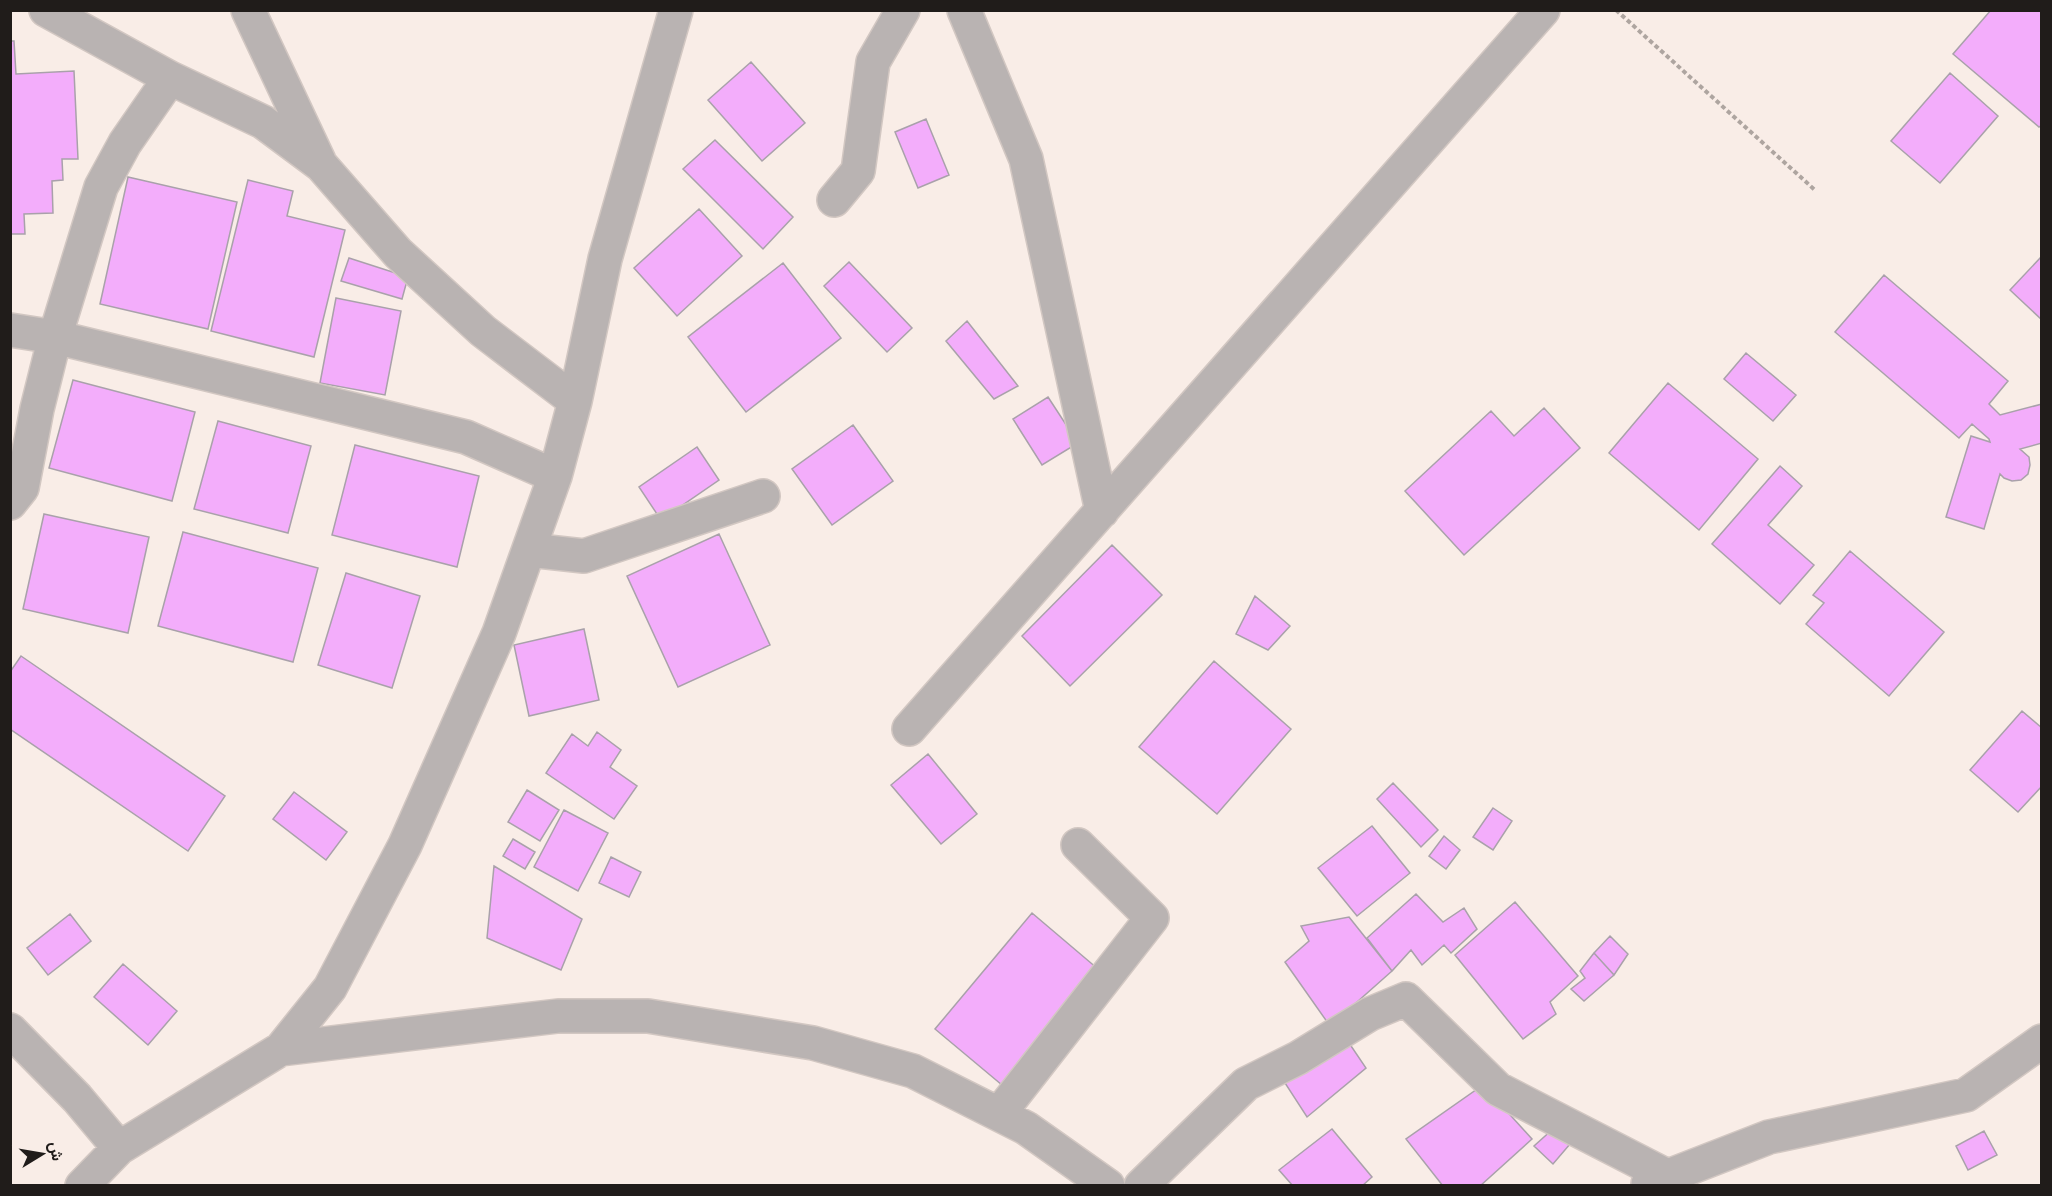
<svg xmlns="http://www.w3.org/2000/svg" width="2052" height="1196" font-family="'Times New Roman',Vazirmatn,serif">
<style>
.building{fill:#f3adfb;stroke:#a9a1aa;stroke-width:1.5}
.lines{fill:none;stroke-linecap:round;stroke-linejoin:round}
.minor-casing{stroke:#d2c7c2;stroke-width:36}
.path{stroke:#aea5a0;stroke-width:4;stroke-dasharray:4.5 3;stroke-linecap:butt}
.minor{stroke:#b9b3b2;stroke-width:33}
</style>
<rect width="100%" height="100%" fill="#f9ede7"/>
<path class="building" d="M1991 10H2042V125L2039 127 1953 54Z
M10 41H14L16 74 74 71 78 159H62L63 180 52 181 53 213 24 214 25 234H10Z
M751 62 805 123 762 161 708 100Z
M1950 73 1998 116 1940 183 1891 141Z
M926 119 949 175 918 188 895 132Z
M715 140 793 217 763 249 683 169Z
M128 177 237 202 208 329 100 304Z
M248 180 293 191 287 216 345 230 314 357 211 331Z
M699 209 742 256 677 316 634 268Z
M2042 256V320L2010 290Z
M349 258 408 277 402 299 341 281Z
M849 262 912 328 887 352 824 286Z
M783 263 841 338 746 412 688 337Z
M1884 275 2008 381 1989 404 2000 415 2042 404V443L2020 449 2029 457 2030 465 2028 474 2021 480 2012 481 2004 478 2000 474 1984 529 1946 517 1971 436 1990 442 1989 439 1972 424 1959 438 1835 332Z
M336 298 401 311 385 395 320 383Z
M967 321 1018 386 994 399 946 341Z
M1746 353 1796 395 1773 421 1724 379Z
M73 380 195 412 172 501 49 468Z
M1668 383 1758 459 1699 530 1609 453Z
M1048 397 1078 443 1042 465 1013 419Z
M1544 408 1580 448 1464 555 1405 491 1491 411 1514 436Z
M218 421 311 446 288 533 194 509Z
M853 425 893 481 832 525 792 469Z
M355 445 479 476 457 567 332 535Z
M697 447 719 480 661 520 639 487Z
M1780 466 1802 486 1768 525 1814 565 1780 604 1712 544Z
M44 514 149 537 128 633 23 609Z
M183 532 318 568 293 662 158 626Z
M719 534 770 645 678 687 627 576Z
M1112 545 1162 595 1070 686 1022 636Z
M1850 551 1944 632 1889 696 1806 624 1824 603 1813 595Z
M346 573 420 596 392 688 318 665Z
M1255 596 1290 626 1268 650 1236 634Z
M584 629 599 700 529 716 514 645Z
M21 656 225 796 188 851 10 729V672Z
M1214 661 1291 729 1217 814 1139 747Z
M2022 711 2042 728V786L2018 812 1970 770Z
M597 732 621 750 610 767 637 786 614 819 546 773 572 734 588 746Z
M928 754 977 814 941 844 891 785Z
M1393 783 1438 830 1421 847 1377 799Z
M527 790 559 810 540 841 508 822Z
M294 792 347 832 326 860 273 819Z
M1493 808 1512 821 1493 850 1473 837Z
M564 810 608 833 578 891 534 867Z
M1372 826 1410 873 1357 916 1318 868Z
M1444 836 1460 850 1446 869 1429 856Z
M513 839 535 852 525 869 503 856Z
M611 857 641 872 629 897 599 883Z
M494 866 582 919 561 970 487 938Z
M1416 894 1443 922 1464 908 1477 929 1451 953 1444 945 1422 965 1411 950 1392 971 1367 938Z
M1515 902 1578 976 1550 1002 1556 1014 1523 1039 1455 955Z
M1032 913 1098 969 1002 1085 935 1029Z
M70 914 91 941 48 975 27 948Z
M1349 917 1392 971 1330 1026 1285 962 1309 941 1301 926Z
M1610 936 1628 954 1614 975 1594 953Z
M1594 953 1614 975 1584 1001 1571 989 1585 978 1580 971Z
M123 964 177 1011 148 1045 94 997Z
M1347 1040 1366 1068 1307 1117 1285 1083Z
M1483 1085 1532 1139 1480 1186H1443L1406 1139Z
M1554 1128 1570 1144 1553 1164 1534 1146Z
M1332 1129 1372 1177 1362 1186H1293L1279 1170Z
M1984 1131 1997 1155 1968 1170 1956 1146Z"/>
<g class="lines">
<g class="minor-casing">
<path id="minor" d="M46 10 170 78 263 122 321 165 398 253 483 331 575 401
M248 10 319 161
M964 10 1026 159 1102 511
M834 200 858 171 873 62 903 10
M10 330 55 337 466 437 555 476
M10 503 22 488 37 409 55 337 101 187 125 143 170 78
M529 550 584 556 763 496
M909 729 1543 10
M10 1030 77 1098 119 1148
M281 1049 330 988 405 845 499 633 555 476 575 401 605 259 676 10
M999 1114 1152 918 1078 845
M1648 1184 1769 1137 1966 1095 2042 1041
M82 1186 119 1148 281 1049 558 1016H648L813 1043 913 1071 1026 1128 1108 1186
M1141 1186 1246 1084 1298 1058 1370 1014 1406 999 1498 1089 1667 1176"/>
</g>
<path class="path" d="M1616 10 1816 191"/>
<use href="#minor" class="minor"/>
</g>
<rect width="2052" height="1196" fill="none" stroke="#201c1a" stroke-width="24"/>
<g transform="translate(42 1154) rotate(79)" stroke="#f9ede7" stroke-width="4.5" paint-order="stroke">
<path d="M0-4.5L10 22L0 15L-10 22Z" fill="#201c1a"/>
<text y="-9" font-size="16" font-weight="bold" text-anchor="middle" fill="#201c1a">ش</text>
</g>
</svg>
